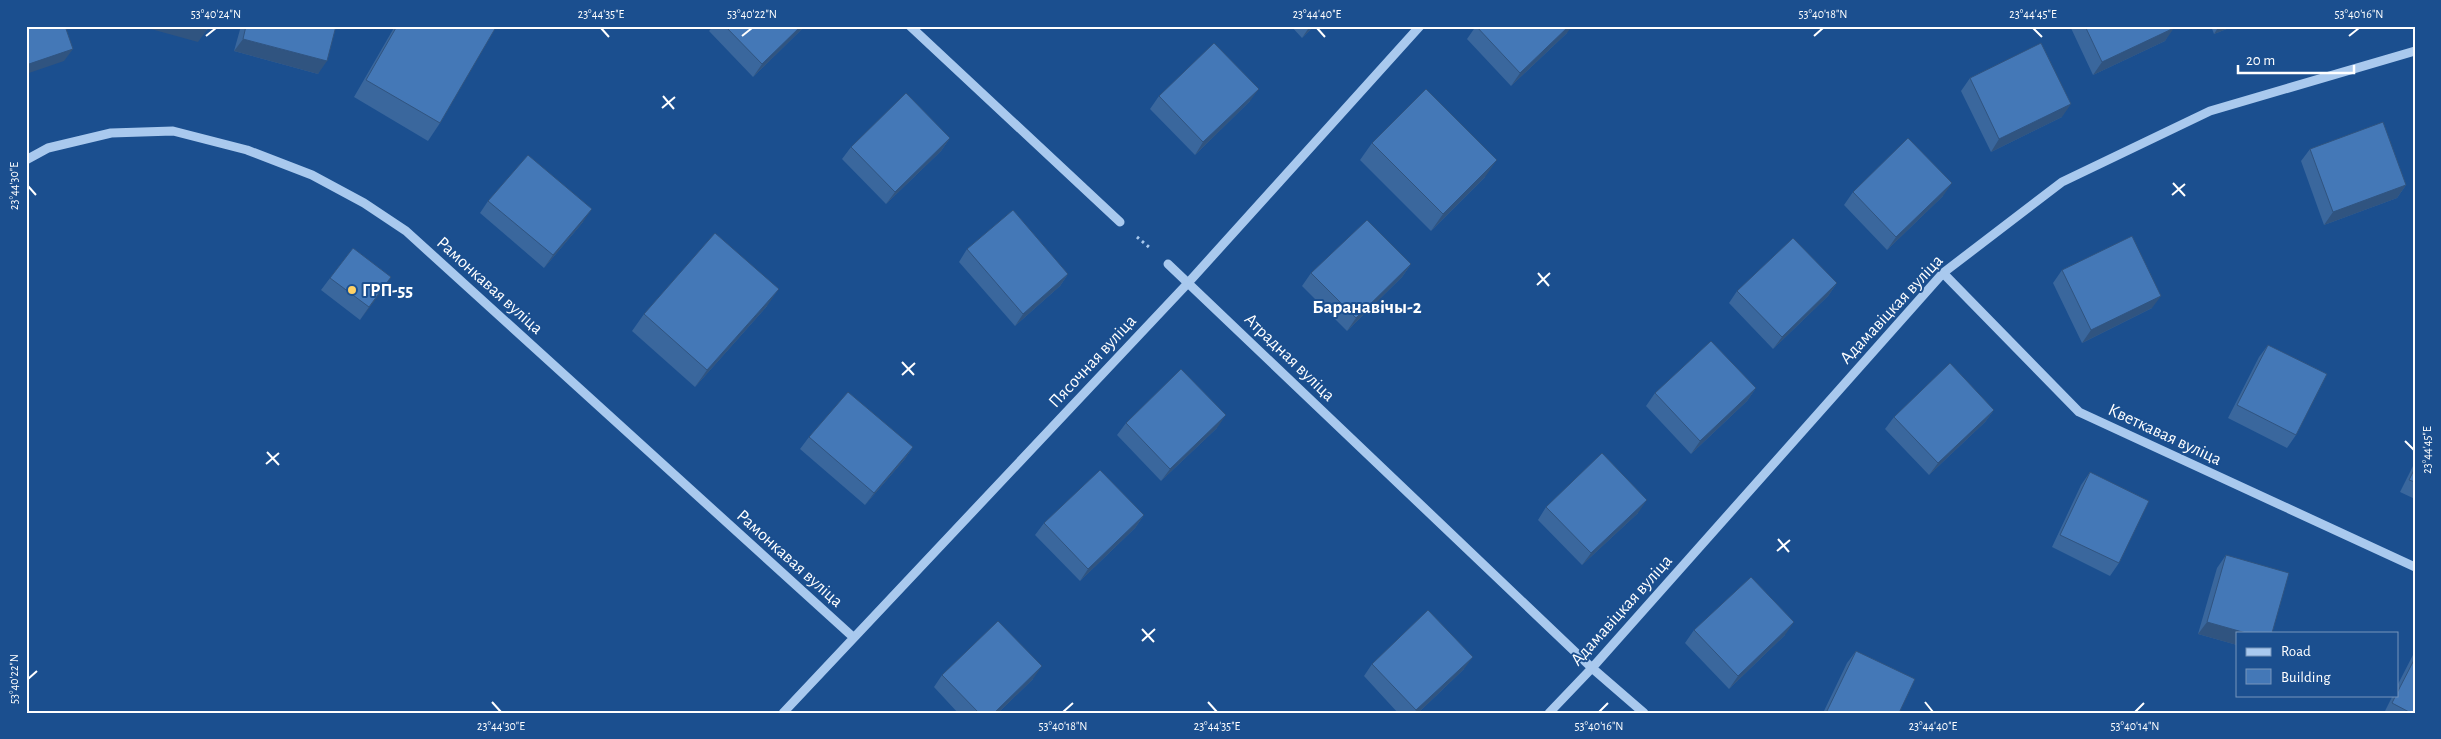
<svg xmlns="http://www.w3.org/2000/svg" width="2441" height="739" font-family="'Alegreya Sans',sans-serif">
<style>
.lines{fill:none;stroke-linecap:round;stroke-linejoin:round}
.path{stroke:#a9c9ee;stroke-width:3;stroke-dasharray:2.5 4;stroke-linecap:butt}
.minor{stroke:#a9c9ee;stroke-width:9}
.wall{fill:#3a679d}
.shaded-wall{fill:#305480}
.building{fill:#4478b7;stroke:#305480}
.ticks{fill:none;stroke:#fff;stroke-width:2}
.poi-dot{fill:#ffd166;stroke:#1b4f8f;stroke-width:2}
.labels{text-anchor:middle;stroke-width:4;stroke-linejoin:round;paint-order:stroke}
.street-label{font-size:18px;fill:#fff;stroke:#1b4f8f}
.poi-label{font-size:18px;font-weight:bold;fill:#fff;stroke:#1b4f8f;text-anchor:start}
.neighbourhood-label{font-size:19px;font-weight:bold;fill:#fff;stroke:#1b4f8f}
.neatline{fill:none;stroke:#fff;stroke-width:2}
.ticks-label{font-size:12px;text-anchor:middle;fill:#fff}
</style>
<rect width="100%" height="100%" fill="#1b4f8f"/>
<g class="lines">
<path class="path" d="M1137 237 1150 248"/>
<path class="minor" d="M910 26 1120 222
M26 160 48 148 111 133 173 131 247 150 312 175 364 203 406 231 853 637
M1168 264 1592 668 1644 713
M1943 273 2079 412 2415 567
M783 713 1188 283 1420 26
M1549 713 1592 668 1943 273 2062 182 2210 111 2415 51"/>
</g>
<path class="wall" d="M241 26H336L318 74 234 51Z
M395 26H496L440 123 428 141 354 97Z
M713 26H805L753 77 709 31Z
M1291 26H1314L1302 38Z
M1476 26 1567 33 1511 86 1467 39Z
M2070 26H2173L2165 41 2093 75Z
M2211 26H2234L2214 34Z
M1970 78 2062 117 1991 152 1961 91Z
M1159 96 1250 101 1195 155 1150 109Z
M950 138 941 151 886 204 842 159 851 147Z
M1372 143 1485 177 1431 231 1360 160Z
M2310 149 2406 185 2397 198 2324 225 2301 161Z
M1853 192 1943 196 1887 250 1844 205Z
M488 201 583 222 544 268 480 213Z
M967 249 1068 274 1060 286 1015 326 959 262Z
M1411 264 1402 277 1347 331 1302 286 1311 273Z
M2062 270 2152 308 2082 343 2053 283Z
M391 277 360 320 321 290 330 278Z
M1837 283 1828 296 1773 349 1729 303 1737 291Z
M767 306 695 387 632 331 644 314Z
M2268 345 2296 435 2287 448 2228 418 2259 357Z
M1756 388 1747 401 1691 454 1646 406 1655 393Z
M1994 410 1985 422 1929 475 1885 429 1894 417Z
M1126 423 1217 428 1161 481 1117 435Z
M809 437 913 447 904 460 865 505 800 449Z
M2415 462V499L2400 492Z
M2090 472 2119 563 2110 576 2052 547 2081 485Z
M1546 507 1638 513 1582 565 1538 520Z
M1144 515 1135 528 1080 581 1035 535 1044 523Z
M2226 555 2237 633V645L2198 634 2217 568Z
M1694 630 1785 635 1729 689 1685 643Z
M1856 651 1899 713H1823L1847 663Z
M2415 651V713H2384L2393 695H2397V686Z
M1372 664 1464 669 1418 713H1398L1364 676Z
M942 675 1033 679 998 713H958L934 687Z"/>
<path class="shaded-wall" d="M140 26H194L207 30 198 42Z
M801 26H805L753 77 762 64Z
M1310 26H1314L1302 38Z
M1569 26H1572L1567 33 1511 86 1520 73Z
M2219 26H2234L2214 34Z
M2174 28 2165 41 2093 75 2102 62Z
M243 39 327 61 318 74 234 51Z
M73 49 64 61 26 74V65Z
M1259 89 1250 101 1195 155 1203 142Z
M2071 104 2062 117 1991 152 1999 139Z
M950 138 941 151 886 204 895 192Z
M1497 160 1485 177 1431 231 1443 214Z
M1952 183 1943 196 1887 250 1896 237Z
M2406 185 2397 198 2324 225 2333 212Z
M592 209 583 222 544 268 553 255Z
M1411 264 1402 277 1347 331 1356 318Z
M1068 274 1060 286 1015 326 1023 314Z
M391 277 383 290 360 320 369 307Z
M1837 283 1828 296 1773 349 1782 337Z
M779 289 767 306 695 387 707 370Z
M2161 296 2152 308 2082 343 2091 330Z
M1756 388 1747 401 1691 454 1700 441Z
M1994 410 1985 422 1929 475 1938 463Z
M1226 415 1217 428 1161 481 1170 469Z
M913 447 904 460 865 505 874 493Z
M1647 500 1638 513 1582 565 1591 553Z
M1144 515 1135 528 1080 581 1088 569Z
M1794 622 1785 635 1729 689 1738 676Z
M2207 622 2246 633H2237V645L2198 634Z
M1473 657 1464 669 1418 713H1414L1416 710Z
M1042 666 1033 679 998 713H994Z"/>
<path class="building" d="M26 26H65L73 49 26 65Z
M194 26H208L207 30Z
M246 26H336L327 61 243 39Z
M397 26 496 27 440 123 366 80Z
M725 26H801L762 64Z
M1476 26H1569L1520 73Z
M2085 26H2173L2174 28 2102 62Z
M1214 43 1259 89 1203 142 1159 96Z
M2041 43 2071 104 1999 139 1970 78Z
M1426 89 1497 160 1443 214 1372 143Z
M906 93 950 138 895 192 851 147Z
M2383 122 2406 185 2333 212 2310 149Z
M1908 138 1952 183 1896 237 1853 192Z
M528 155 592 209 553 255 488 201Z
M1013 210 1068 274 1023 314 967 249Z
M1367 220 1411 264 1356 318 1311 273Z
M715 233 779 289 707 370 644 314Z
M2132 236 2161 296 2091 330 2062 270Z
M1793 238 1837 283 1782 337 1737 291Z
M353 248 391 277 369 307 330 278Z
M1711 341 1756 388 1700 441 1655 393Z
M2268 345 2327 374 2296 435 2237 405Z
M1950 363 1994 410 1938 463 1894 417Z
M1181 369 1226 415 1170 469 1126 423Z
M848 392 913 447 874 493 809 437Z
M1602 453 1647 500 1591 553 1546 507Z
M2415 468V482L2409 480Z
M1100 470 1144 515 1088 569 1044 523Z
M2090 472 2149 501 2119 563 2060 535Z
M2226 555 2289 573 2272 633H2246L2207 622Z
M1751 577 1794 622 1738 676 1694 630Z
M1428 610 1473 657 1416 710 1372 664Z
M998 621 1042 666 994 713H979L942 675Z
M1856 651 1915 679 1899 713H1826Z
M2415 658V713H2411L2392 703 2396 695H2397V693Z"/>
<path class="ticks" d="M601 28 609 37M1317 28 1325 37M2033 28 2042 37M206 36 216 28M742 36 752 28M1814 36 1823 28M2349 36 2359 28M663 96 674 109M662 108 675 97M2173 183 2185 196M28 186 36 195M2172 195 2185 184M1538 273 1549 286M1537 285 1550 273M902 362 914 375M902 375 915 363M2405 441 2414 450M267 452 279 465M266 464 279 453M1778 539 1789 552M1777 551 1790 540M1142 629 1154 642M1142 641 1155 629M28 679 37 671M492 702 501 712M1208 702 1217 712M1925 702 1933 712M1063 712 1073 703M1599 712 1608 703M2135 712 2144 703"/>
<circle class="poi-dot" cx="352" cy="290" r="5"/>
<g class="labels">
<g class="street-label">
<text transform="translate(490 285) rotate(42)" y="6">Рамонкавая вуліца</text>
<text transform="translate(1891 309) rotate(-47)" y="6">Адамавіцкая вуліца</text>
<text transform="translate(1290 357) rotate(44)" y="6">Атрадная вуліца</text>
<text transform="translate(1092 361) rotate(-47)" y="6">Пясочная вуліца</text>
<text transform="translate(2165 434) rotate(25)" y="6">Кветкавая вуліца</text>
<text transform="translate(790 558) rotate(42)" y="6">Рамонкавая вуліца</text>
<text transform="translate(1621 610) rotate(-48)" y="6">Адамавіцкая вуліца</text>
</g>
<g class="poi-label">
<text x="362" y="296">ГРП-55</text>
</g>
<g class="neighbourhood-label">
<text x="1367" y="313">Баранавічы-2</text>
</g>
</g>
<rect width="2441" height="739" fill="none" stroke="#1b4f8f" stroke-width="55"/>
<rect x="2236" y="632" width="162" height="65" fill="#1b4f8f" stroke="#7695bc"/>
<rect x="2246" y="648" width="25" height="8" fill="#a9c9ee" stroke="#7695bc"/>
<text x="2281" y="656" font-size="15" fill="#ffffff">Road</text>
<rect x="2246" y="669" width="25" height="15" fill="#4478b7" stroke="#7695bc"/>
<text x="2281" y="682" font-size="15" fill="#ffffff">Building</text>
<path d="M2238 65v8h116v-8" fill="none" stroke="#ffffff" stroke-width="2.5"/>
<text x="2246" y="65" font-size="15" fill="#ffffff" stroke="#1b4f8f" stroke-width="4" paint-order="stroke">20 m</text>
<rect x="28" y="28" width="2386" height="684" class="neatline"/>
<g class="ticks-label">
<text x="216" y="18">53°40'24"N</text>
<text x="601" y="18">23°44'35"E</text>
<text x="752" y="18">53°40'22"N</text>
<text x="1317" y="18">23°44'40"E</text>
<text x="1823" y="18">53°40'18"N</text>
<text x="2033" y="18">23°44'45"E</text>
<text x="2359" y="18">53°40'16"N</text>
<text transform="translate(14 186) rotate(-90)" y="4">23°44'30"E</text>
<text transform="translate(2427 450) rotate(-90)" y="4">23°44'45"E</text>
<text transform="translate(14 679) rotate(-90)" y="4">53°40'22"N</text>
<text x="501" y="730">23°44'30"E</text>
<text x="1063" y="730">53°40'18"N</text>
<text x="1217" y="730">23°44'35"E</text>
<text x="1599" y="730">53°40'16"N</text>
<text x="1933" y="730">23°44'40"E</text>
<text x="2135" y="730">53°40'14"N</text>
</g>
</svg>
